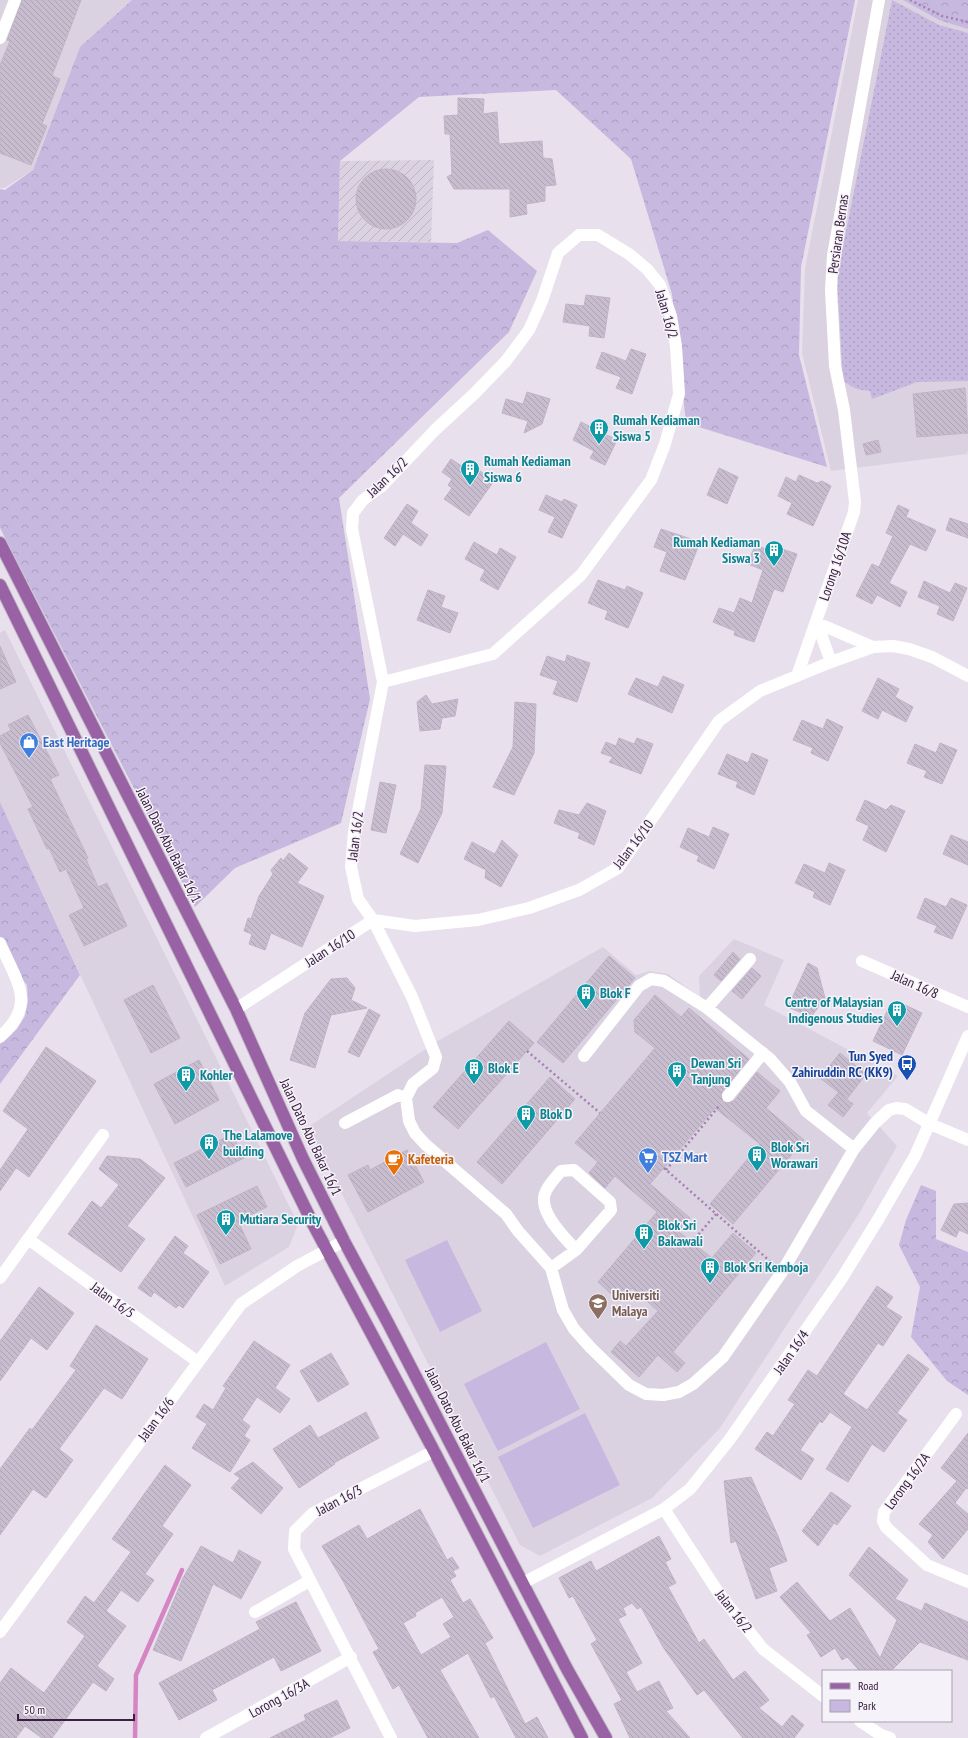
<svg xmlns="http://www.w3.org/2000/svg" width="968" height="1738" font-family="'PT Sans Narrow',sans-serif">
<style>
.built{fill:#dbd2e1}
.industrial{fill:url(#industrial-furrows)}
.grass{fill:url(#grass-dots)}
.forest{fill:url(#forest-crowns)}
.park{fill:#c6b8df}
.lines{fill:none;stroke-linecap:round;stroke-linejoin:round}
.stream{stroke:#d685c3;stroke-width:4.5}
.building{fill:url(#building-back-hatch);stroke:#c0b3c7;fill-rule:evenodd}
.major-casing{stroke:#c4bcc5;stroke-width:14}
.path{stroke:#a67fb3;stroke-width:2.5;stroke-dasharray:2 3;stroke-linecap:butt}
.minor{stroke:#fff;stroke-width:12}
.major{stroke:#9962a5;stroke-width:12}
.labels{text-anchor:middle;stroke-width:3;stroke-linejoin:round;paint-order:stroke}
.street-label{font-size:14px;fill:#39203f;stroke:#f6f2f9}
.culture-label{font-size:14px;font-weight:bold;fill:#0d838f;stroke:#f6f2f9;text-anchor:start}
.shop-label{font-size:14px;font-weight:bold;fill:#366cbe;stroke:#f6f2f9;text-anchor:start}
.transit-label{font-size:14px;font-weight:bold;fill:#164399;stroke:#f6f2f9;text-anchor:end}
.food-label{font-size:14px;font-weight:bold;fill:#c56008;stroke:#f6f2f9;text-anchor:start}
.education-label{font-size:14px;font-weight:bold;fill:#785e54;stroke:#f6f2f9;text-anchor:start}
</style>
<defs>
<pattern id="industrial-furrows" width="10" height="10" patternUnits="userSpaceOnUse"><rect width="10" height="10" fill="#dbd2e1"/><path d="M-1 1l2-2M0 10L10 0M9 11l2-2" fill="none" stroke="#bdb4c2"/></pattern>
<pattern id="grass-dots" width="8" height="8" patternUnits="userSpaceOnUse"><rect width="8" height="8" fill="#c6b8df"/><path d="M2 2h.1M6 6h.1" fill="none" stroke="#ab9ec0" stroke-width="1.8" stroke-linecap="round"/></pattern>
<pattern id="forest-crowns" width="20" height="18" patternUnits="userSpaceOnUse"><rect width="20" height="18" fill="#c6b8df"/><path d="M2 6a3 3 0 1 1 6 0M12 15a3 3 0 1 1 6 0" fill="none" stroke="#ab9ec0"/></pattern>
<pattern id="building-back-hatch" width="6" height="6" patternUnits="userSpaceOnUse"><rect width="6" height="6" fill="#c8bdce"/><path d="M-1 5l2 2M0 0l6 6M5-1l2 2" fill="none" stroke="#ada2b2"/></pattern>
</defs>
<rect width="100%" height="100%" fill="#e8e1ed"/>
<path class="built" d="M0 0H132L80 47 33 170 4 188H0Z
M858 0H968V450L967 454 831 471 802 353 805 268Z
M5 630 298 1224 289 1247 225 1286 0 802V633Z
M734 939 784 960 764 1005 898 1076 867 1113 897 1146 860 1212 720 1428 652 1498 540 1556 520 1545 308 1127 436 1042 603 947 636 975 650 971 668 974 700 997 699 976Z"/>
<path class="industrial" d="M434 160 431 242 338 241 340 161Z"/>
<path class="grass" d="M892 0 939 25 968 33V381L917 382 872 399 870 391C858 390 852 388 843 380L837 277Z"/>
<path class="forest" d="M132 0H855L801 267 799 355 827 467 686 423 672 294 631 159 556 90 419 97 340 161 338 241 457 243 488 230 537 271 509 332 339 498 370 699 341 823 235 868 195 907 0 528V189L5 190 33 170 80 47Z
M903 0H968V29L939 20Z
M0 802 80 975 0 1084V1044L17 1029 25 1016 28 1001 27 985 0 952Z
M921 1185 936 1191V1239L968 1252V1395L947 1381 911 1337 920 1287 899 1245 906 1220Z"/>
<path class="park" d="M447 1240 482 1311 440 1332 405 1260Z
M546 1342 580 1409 498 1451 464 1384Z
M585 1413 620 1485 533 1528 498 1457Z"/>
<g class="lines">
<path class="stream" d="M135 1738 136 1675 182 1570"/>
</g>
<path class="building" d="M22 0H81L52 76 60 79 42 124 47 126 31 165 0 153V65L10 41 7 40Z
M458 98 484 99 483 114 497 112 499 144 542 141 543 158 552 159 556 185 545 186V201L526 204 527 214 510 217V189H454L447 177 452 174 450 134H445L444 116 458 115Z
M356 199a30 30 0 1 1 60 0a30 30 0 1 1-60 0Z
M586 295 610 298 604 338 589 336 590 326 563 322 566 304 584 306Z
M631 349 646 354 632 394 616 388 621 377 596 368 602 352 626 361Z
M965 388 968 433 917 437 913 394Z
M527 392 550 399 542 424 524 433 528 421 502 413 506 399 523 404Z
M581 422 617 440 605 465 590 458 594 451 573 440Z
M878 440 881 452 866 455 863 444Z
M451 459 472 473 476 468 494 481 469 516 444 499 452 488 448 485 452 479 442 472Z
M719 468 738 477 727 504 707 495Z
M799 475 817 483 822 481 831 486 813 526 787 514 792 503 778 496 786 477 796 482Z
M546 495 562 502 564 499 577 505 562 538 548 532 555 517 539 510Z
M407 504 418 511 411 523 428 535 421 546 403 534 395 546 384 538Z
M898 505 909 510 906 517 936 530 926 551 910 544 889 583 907 592 900 607 877 595 872 604 856 596 872 564 879 567 893 536 886 533Z
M950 518 968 524V538L946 530Z
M661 529 700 542 685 580 660 571 667 552 654 547Z
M474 542 497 555 500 548 516 557 498 590 480 580 485 570 465 559Z
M755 545 780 554 782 549 797 554 783 592 774 589 754 642 734 635 735 631 713 622 719 608 734 613 740 598 752 603 763 570 748 564Z
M598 580 625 590 627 586 643 593 628 628 605 619 608 611 588 603Z
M924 581 950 593 955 583 967 588 953 621 937 614 940 606 918 597Z
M428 590 445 596 441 607 458 613 450 633 417 620Z
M0 646 16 682 0 689Z
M567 655 590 663 577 702 553 694 558 681 540 675 547 656 565 662Z
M663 676 684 685 672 713 628 694 636 678 658 687Z
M878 678 899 689 895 697 913 707 906 722 882 710 878 719 862 711Z
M426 695 432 704 458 699 455 716 442 718 440 729 420 731 417 702Z
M515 702 536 704 534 753 514 795 493 787 513 747Z
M28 715 59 775 50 779 88 858 86 859 98 887 107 883 127 926 84 946 69 915 84 908 66 869 60 872 49 848 47 849 28 809 33 807 0 743V736L11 730 8 725Z
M827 719 843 727 828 761 811 753 813 748 793 740 802 720 823 729Z
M619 738 634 744 637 738 653 744 641 774 609 762 613 757 601 753 606 742 616 746Z
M940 743 957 750 942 784 924 777 927 771 907 763 915 744 936 753Z
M752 753 768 760 754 795 736 787 738 782 718 774 727 754 748 763Z
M425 765 446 766 442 813 418 863 400 854 421 809Z
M380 782 396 785 386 833 371 830Z
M865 800 886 810 891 805 905 811 886 852 863 840 869 826 856 820Z
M587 803 606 811 594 845 578 838 580 833 554 823 559 810 579 815Z
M713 827 729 834 714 869 697 861 699 856 680 847 688 828 709 837Z
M951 835 968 842V865L943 854Z
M502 840 518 855 501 887 485 878 486 870 464 859 472 842 495 854Z
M289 853 308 868 297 883 324 896 302 947 271 933 265 950 249 944 252 934 244 931 248 918 251 919 259 896 273 874 271 870 281 858 283 861Z
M829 863 845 870 830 905 813 897 815 892 795 883 804 864 825 873Z
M925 898 946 907 951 898 967 905 952 939 934 932 937 926 917 918Z
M733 952 740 959 721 981 714 975Z
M609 956 635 978 563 1063 537 1042Z
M808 963 817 968 825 998 811 1017 788 1007Z
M752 968 761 976 742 999 732 991Z
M347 978 355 988 351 1000 367 1008 331 1015 315 1068 290 1060 305 1013 331 979Z
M153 985 180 1038 151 1053 124 1000Z
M655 995 681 1017 689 1008 749 1059 722 1092 721 1095 723 1102 727 1103 734 1101 757 1072 780 1091 766 1108 804 1140 733 1224 710 1204 760 1144 715 1108 650 1184 690 1218 679 1232 712 1258 733 1233 756 1253 673 1352 685 1363 677 1372 658 1355 639 1377 611 1352 620 1341 626 1346 658 1311 632 1288 620 1302 598 1282 657 1212 615 1176 605 1188 589 1173 598 1162 575 1143 655 1048 635 1032 634 1020Z
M903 1004 922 1013 902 1055 873 1041 890 1005 900 1010Z
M369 1009 380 1015 359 1057 348 1052Z
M509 1021 534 1043 458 1129 433 1107Z
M46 1047 96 1081 29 1177 16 1168 0 1191V1170L28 1129 3 1111Z
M840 1053 866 1074 847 1099 820 1078Z
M199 1060 219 1100 175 1124 154 1084Z
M550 1077 575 1099 502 1184 477 1162Z
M838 1093 853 1104 843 1117 828 1105Z
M232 1134 244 1158 186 1187 174 1163Z
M407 1150 424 1182 368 1212 348 1175 368 1165 370 1170Z
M107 1156 140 1159 165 1178 127 1226 145 1239 121 1272 68 1234 92 1201 101 1208 119 1185 99 1169Z
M257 1186 267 1207 238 1221 251 1249 220 1264 197 1215Z
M968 1203V1234L959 1230 956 1237 941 1230 954 1204Z
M175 1236 188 1246 183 1253 209 1272 183 1308 179 1305 176 1308 154 1292 151 1297 138 1288Z
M877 1286 893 1297 886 1307 902 1317 883 1346 878 1343 843 1394 867 1410 908 1354 929 1369 897 1413 907 1420 884 1452 872 1444 848 1482 826 1469 852 1427 830 1412 822 1423 820 1421 800 1450 814 1459 801 1480 755 1449 767 1432 773 1436 795 1404 788 1400 808 1370 817 1376Z
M39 1287 74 1313 47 1350 31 1338 0 1381V1341Z
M96 1325 148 1359 122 1399 104 1388 59 1449 73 1460 46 1498 33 1489 0 1535V1469L30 1428 32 1430 76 1370 70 1366Z
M254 1341 290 1365 275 1388 290 1399 280 1413 257 1397 242 1420 250 1426 244 1436 250 1440 230 1472 192 1448 207 1424 196 1417 204 1404 213 1410 226 1388 223 1386Z
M331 1353 349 1384 318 1402 300 1371Z
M366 1412 379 1438 334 1463 335 1464 299 1488 273 1449 310 1425 318 1438Z
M968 1433V1489L966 1488 955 1503 968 1514V1529L943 1559 928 1542 933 1535 919 1524 957 1481 941 1468Z
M253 1462 283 1488 261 1514 231 1488 240 1478 234 1474Z
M165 1465 191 1485 162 1526 173 1534 145 1574 154 1580 138 1602 121 1590 106 1611 126 1626 97 1666 114 1679 106 1691 93 1682 52 1738H42L25 1726 16 1738H0V1683L11 1668 44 1693 85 1636 67 1622 85 1596 94 1603 131 1552 112 1539Z
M751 1477 778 1536 787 1561 769 1568 777 1591 756 1599 736 1541 731 1543 724 1481Z
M831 1492 851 1506 837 1525 834 1523 818 1546 802 1531Z
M420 1509 447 1560 452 1557 459 1568 453 1571 456 1576 450 1580 463 1603 470 1599 493 1638 485 1643 525 1724 537 1717 548 1738H516L494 1696 491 1698 468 1653 440 1670 479 1738H428L399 1685 393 1689 373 1652 379 1649 343 1581 322 1546 359 1525 367 1539ZM442 1597 454 1617 443 1624 451 1637 421 1655 403 1623 416 1616 415 1613Z
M659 1536 671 1559 665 1562 676 1583 668 1587 699 1643 704 1639 733 1680 745 1671 769 1700 759 1708 782 1727 792 1715 804 1725 794 1738H743L704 1690 697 1695 663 1647 641 1607 637 1609 632 1603 623 1608 626 1615 618 1619 642 1663 626 1672 637 1692 659 1681 673 1708 666 1711 690 1738H630L614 1704 622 1700 591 1644 597 1640 573 1596 569 1598 559 1578 591 1561 596 1571Z
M201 1546 233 1563 239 1550 261 1562 241 1599 213 1584 181 1661 153 1650 183 1578Z
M869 1547 908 1580 895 1599 922 1611 925 1603 968 1622V1660L920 1642 891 1671H860L847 1657 842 1660 835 1648 821 1657 807 1635 811 1633 780 1597 797 1582 830 1621 850 1608 880 1658 897 1620 849 1575Z
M296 1602 321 1651 281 1671 274 1657 212 1690 217 1700 179 1720 159 1683 260 1629 256 1622Z
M337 1700 350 1728 330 1738H270L306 1720 304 1715Z"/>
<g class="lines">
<g class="major-casing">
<path id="major" d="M0 543 236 1009 303 1159 344 1241 388 1323 567 1669 606 1738
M0 585 313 1224 434 1451 582 1738"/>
</g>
<path class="path" d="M910 0 942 16 968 22
M527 1051 600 1113
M664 1168 772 1263
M666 1170 719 1106
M692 1242 716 1214"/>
<path class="minor" d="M0 38 15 0
M579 235H598L629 254 647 269 660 285 671 316 676 346 679 394 665 444 651 480 581 575 493 654 383 682 352 529 353 513 363 500 382 486 435 430 475 393 506 361 529 330 542 301 558 253Z
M817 623 873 647
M817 623 831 662
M797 676 854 512 855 502 844 410 835 366 831 290 833 255 879 0
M383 682 354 832 351 867 358 899 373 920 412 997 436 1057 433 1068 413 1084 406 1098 409 1121 415 1133 425 1144 506 1214 518 1231 551 1268 563 1310 574 1329 590 1347 629 1385 646 1394 663 1395 679 1392 693 1384 723 1357 782 1272 854 1149 875 1123 889 1110 896 1108 905 1109 930 1124 968 1140
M0 943C16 981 38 1004 0 1037
M862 961 968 1007
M707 1008 750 959
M236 1009 373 920 415 926 478 920 529 908 579 890 618 868 719 721 760 691 831 662 873 647 893 646 909 649 932 657 968 676
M584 1056 639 986 651 979 664 981 707 1008 770 1059 790 1082 806 1111 854 1149
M728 1096 763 1053
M345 1123 398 1095 406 1098
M28 1239 198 1362
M551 1268 576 1250 611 1210 610 1202 574 1170 561 1171C556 1177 549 1184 546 1191 536 1210 564 1237 576 1250
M0 1278 103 1135
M956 1414 884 1512 883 1521 886 1527 927 1565 968 1582
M664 1509 720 1595 763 1649 823 1696
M523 1583 664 1509 690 1489 730 1439 842 1278 879 1218 915 1156 968 1036
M255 1612 309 1581
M0 1632 241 1304 297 1266 344 1241
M860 1721 881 1735 890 1738
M206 1738 351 1657
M391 1738 294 1549 295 1531 313 1513 434 1451"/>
<use href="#major" class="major"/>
</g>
<defs>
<g id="building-pin" transform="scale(1)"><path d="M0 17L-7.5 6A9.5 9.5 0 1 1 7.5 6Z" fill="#0f9aa8" stroke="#f6f2f9"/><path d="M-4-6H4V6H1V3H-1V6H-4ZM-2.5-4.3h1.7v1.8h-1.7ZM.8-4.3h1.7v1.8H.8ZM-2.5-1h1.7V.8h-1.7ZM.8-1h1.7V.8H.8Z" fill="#fff"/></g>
<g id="shop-pin" transform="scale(1)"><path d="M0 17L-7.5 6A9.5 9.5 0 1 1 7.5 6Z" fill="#3f7fe0" stroke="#f6f2f9"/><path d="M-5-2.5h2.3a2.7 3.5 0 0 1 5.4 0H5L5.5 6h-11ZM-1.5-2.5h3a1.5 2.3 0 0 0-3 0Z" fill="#fff"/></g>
<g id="bus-pin" transform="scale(1)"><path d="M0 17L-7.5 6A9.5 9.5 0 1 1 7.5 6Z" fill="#1a4fb4" stroke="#f6f2f9"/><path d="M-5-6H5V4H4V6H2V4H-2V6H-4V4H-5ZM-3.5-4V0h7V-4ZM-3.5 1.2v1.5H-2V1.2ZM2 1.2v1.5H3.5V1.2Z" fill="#fff"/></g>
<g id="supermarket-pin" transform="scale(1)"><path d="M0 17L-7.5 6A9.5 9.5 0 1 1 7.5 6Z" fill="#3f7fe0" stroke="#f6f2f9"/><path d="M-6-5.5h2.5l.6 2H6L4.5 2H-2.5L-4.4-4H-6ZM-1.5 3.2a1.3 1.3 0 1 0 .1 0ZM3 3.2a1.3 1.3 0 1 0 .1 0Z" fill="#fff"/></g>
<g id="cafe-pin" transform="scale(1)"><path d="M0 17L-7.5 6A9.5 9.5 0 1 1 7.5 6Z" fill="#e8710a" stroke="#f6f2f9"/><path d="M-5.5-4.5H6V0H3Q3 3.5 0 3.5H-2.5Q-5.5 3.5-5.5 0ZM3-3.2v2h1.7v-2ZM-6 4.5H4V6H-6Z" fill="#fff"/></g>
<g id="university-pin" transform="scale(1)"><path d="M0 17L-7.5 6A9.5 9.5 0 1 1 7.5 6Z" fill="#8d6e63" stroke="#f6f2f9"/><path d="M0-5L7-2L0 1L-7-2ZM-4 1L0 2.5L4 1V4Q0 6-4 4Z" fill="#fff"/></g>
</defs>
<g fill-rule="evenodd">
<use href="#building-pin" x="599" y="428"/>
<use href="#building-pin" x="470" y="469"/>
<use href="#building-pin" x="774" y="550"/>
<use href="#shop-pin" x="29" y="742"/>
<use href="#building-pin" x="586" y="993"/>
<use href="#building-pin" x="897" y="1010"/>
<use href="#bus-pin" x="907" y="1064"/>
<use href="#building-pin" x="474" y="1068"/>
<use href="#building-pin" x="677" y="1071"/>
<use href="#building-pin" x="186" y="1075"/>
<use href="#building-pin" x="526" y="1114"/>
<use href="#building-pin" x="209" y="1143"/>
<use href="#building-pin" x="757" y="1155"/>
<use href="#supermarket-pin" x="648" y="1157"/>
<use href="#cafe-pin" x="394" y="1159"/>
<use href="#building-pin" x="226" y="1219"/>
<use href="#building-pin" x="644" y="1233"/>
<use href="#building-pin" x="710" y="1267"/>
<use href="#university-pin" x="598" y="1303"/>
</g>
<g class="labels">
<g class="street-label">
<text transform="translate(838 234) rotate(-82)" y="5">Persiaran Bernas</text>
<text transform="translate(667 314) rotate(74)" y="5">Jalan 16/2</text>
<text transform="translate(387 477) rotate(-44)" y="5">Jalan 16/2</text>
<text transform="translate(835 566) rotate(-71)" y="5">Lorong 16/10A</text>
<text transform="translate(355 836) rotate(-83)" y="5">Jalan 16/2</text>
<text transform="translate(633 844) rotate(-53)" y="5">Jalan 16/10</text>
<text transform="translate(169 845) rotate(63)" y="5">Jalan Dato Abu Bakar 16/1</text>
<text transform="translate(330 948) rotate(-33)" y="5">Jalan 16/10</text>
<text transform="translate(915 984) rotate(24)" y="5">Jalan 16/8</text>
<text transform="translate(311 1137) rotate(65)" y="5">Jalan Dato Abu Bakar 16/1</text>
<text transform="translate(113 1300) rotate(36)" y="5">Jalan 16/5</text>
<text transform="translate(791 1352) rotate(-55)" y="5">Jalan 16/4</text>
<text transform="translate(156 1419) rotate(-54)" y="5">Jalan 16/6</text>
<text transform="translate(458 1425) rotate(63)" y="5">Jalan Dato Abu Bakar 16/1</text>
<text transform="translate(907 1481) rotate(-54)" y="5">Lorong 16/2A</text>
<text transform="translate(339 1500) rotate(-28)" y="5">Jalan 16/3</text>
<text transform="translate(734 1611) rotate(52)" y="5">Jalan 16/2</text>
<text transform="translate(279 1698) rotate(-29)" y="5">Lorong 16/3A</text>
</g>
<g class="culture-label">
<text x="613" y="425">Rumah Kediaman<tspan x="613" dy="16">Siswa 5</tspan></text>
<text x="484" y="466">Rumah Kediaman<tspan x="484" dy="16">Siswa 6</tspan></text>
<text x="760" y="547" text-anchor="end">Rumah Kediaman<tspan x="760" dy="16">Siswa 3</tspan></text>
<text x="600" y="998">Blok F</text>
<text x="883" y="1007" text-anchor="end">Centre of Malaysian<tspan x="883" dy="16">Indigenous Studies</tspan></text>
<text x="691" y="1068">Dewan Sri<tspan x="691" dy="16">Tanjung</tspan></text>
<text x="488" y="1073">Blok E</text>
<text x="200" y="1080">Kohler</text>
<text x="540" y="1119">Blok D</text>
<text x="223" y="1140">The Lalamove<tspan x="223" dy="16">building</tspan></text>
<text x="771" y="1152">Blok Sri<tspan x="771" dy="16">Worawari</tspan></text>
<text x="240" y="1224">Mutiara Security</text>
<text x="658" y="1230">Blok Sri<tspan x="658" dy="16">Bakawali</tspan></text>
<text x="724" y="1272">Blok Sri Kemboja</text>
</g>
<g class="shop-label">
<text x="43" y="747">East Heritage</text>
<text x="662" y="1162">TSZ Mart</text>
</g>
<g class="transit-label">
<text x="893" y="1061">Tun Syed<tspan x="893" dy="16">Zahiruddin RC (KK9)</tspan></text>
</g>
<g class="food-label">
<text x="408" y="1164">Kafeteria</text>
</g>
<g class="education-label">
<text x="612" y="1300">Universiti<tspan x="612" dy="16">Malaya</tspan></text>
</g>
</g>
<rect x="822" y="1670" width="130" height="52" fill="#f6f2f9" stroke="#aa9eaf"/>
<rect x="830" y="1683" width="20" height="6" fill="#9962a5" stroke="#aa9eaf"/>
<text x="858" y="1690" font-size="12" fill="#39203f">Road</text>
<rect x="830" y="1700" width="20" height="12" fill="#c6b8df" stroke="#aa9eaf"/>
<text x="858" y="1710" font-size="12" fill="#39203f">Park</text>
<path d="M18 1714v6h116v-6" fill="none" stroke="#39203f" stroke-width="2"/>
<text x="24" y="1714" font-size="12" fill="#39203f" stroke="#f6f2f9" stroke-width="3" paint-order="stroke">50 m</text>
</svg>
